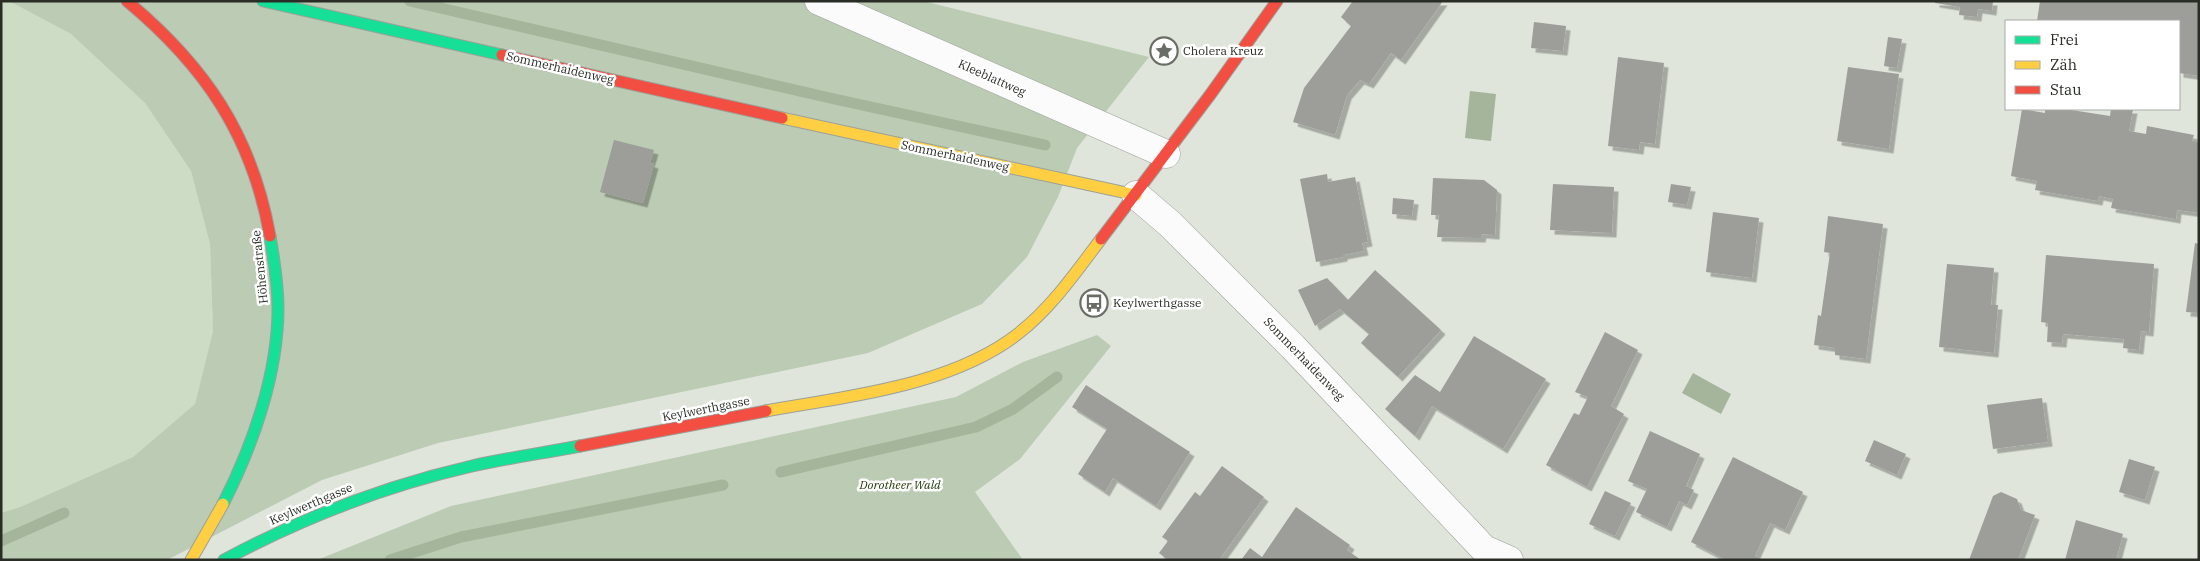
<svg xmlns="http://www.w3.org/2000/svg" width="2200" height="561" font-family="'IBM Plex Serif',serif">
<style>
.green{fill:#cddcc4}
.forest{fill:#bccbb3}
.water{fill:#a5b59b}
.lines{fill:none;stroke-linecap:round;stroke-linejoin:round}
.stream{stroke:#a5b59b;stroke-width:11}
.building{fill:#9d9d9a;filter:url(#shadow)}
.street-casing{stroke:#9ca099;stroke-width:29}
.fast-casing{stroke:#9ca099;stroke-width:13}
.slow-casing{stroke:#9ca099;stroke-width:13}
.jam-casing{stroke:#9ca099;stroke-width:13}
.street{stroke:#fafbfa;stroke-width:28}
.fast{stroke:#16e098;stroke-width:11}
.slow{stroke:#ffcf43;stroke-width:11}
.jam{stroke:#f24e42;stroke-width:11}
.labels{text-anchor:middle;stroke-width:5;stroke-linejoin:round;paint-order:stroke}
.poi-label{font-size:12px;fill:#292d26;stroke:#fff;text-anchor:start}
.street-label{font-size:12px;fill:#292d26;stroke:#fff}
.park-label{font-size:12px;font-style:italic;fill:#1c3804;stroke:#fff}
</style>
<defs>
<filter id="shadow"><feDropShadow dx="4.5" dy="4.5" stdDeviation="0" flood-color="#0004"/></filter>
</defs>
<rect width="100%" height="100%" fill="#dfe5db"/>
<path class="green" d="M1 1H9L71 34 145 103 191 171 210 244 213 331 195 404 133 457 20 507 1 513Z"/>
<path class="forest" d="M9 1H923L1149 57 1077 148 1058 197 1027 257 982 304 868 353 438 443 322 480 167 560H1V513L20 507 133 457 195 404 213 331 210 244 191 171 145 103 71 34Z
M1097 335 1111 346 1020 459 975 492 1023 560H317L451 506 956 397 1023 362Z"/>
<path class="water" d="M1470 91 1496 94 1491 141 1465 138Z
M1693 373 1731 394 1721 414 1682 393Z"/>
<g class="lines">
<path class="stream" d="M410 1 830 98 1045 145
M781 472 976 427 1013 409 1057 377
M1 541 64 513
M390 560 461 537 723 485"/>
</g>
<path class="building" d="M1353 1H1443L1401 60 1391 53 1369 84 1360 80 1347 95 1335 135 1293 122 1304 88 1351 26 1341 17Z
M1935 1H1993L1992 11 1978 9 1977 17 1959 15 1960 7 1935 3Z
M2040 1H2199V76L2179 73V21H2037Z
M1534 22 1566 26 1563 51 1531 48Z
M1888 37 1902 39 1897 68 1884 66Z
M1618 57 1664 63 1655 144 1640 142 1639 150 1608 146Z
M1848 67 1899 74 1889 149 1837 141Z
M2022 109 2045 113V109H2065L2110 116 2111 109H2133L2129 131 2146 134 2147 126 2194 135 2192 141 2199 142V213L2177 210 2176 219 2111 208 2113 199 2099 196 2098 201 2035 190 2037 181 2011 176Z
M614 140 654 150 650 163 654 164 643 203 600 192Z
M1327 174 1328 182 1355 177 1368 242 1362 243 1364 251 1343 255V257L1316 262 1300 179Z
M1433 178 1484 180 1497 190 1495 235 1482 234 1481 238 1437 237 1439 215H1431Z
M1553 184 1614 187 1612 233 1550 230Z
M1671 184 1691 187 1687 205 1668 202Z
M1393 198 1414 200 1412 216 1392 214Z
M1713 212 1759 218 1752 278 1706 272Z
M1828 216 1883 224 1866 359 1835 355V348L1814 345 1818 315 1821 316 1830 253 1824 252Z
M2195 243 2199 244V313L2186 312Z
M2046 255 2154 264 2149 332 2141 331 2139 350 2123 348 2124 339 2063 334 2062 343 2047 342 2048 323 2041 322Z
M1947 264 1994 268 1991 305H1998L1994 353 1939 347Z
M1375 270 1441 330 1398 377 1361 343 1369 334 1340 309 1315 326 1298 290 1327 278 1348 300Z
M1605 332 1638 350 1611 406 1624 414 1587 487 1546 465 1574 413 1579 415 1588 397 1575 392Z
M1474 336 1546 379 1503 449 1432 406 1415 436 1385 409 1415 375 1440 392Z
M1086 385 1190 452 1156 506 1113 478 1105 492 1078 474 1107 429 1072 407Z
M2042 398 2048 442 1993 449 1987 405Z
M1650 431 1700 454 1686 486 1694 490 1687 505 1679 501 1667 527 1636 512 1647 489 1628 481Z
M1874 440 1906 454 1897 475 1865 461Z
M1733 457 1803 492 1785 530 1770 523 1755 556 1763 560H1726L1691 542Z
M2129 459 2155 467 2145 500 2119 492Z
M1222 466 1264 497 1219 560H1168L1159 553 1168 541 1162 537 1195 492 1200 496Z
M1605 491 1631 503 1615 536 1589 524Z
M2001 492 2017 499 2021 510 2035 515 2018 560H1969L1993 496Z
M1296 507 1350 545 1347 550 1361 560H1241L1250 548 1262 557Z
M2076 520 2123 534 2116 560H2065Z"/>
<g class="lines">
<g class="street-casing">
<path id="street" d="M819 1 1166 154
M1136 195 1170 224 1293 347 1484 549 1509 560"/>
</g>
<g class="fast-casing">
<path id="fast" d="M263 1 502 55
M223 504C253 445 278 374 278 308 278 284 274 259 270 236
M224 560C302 518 385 486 472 466 507 458 544 453 580 446"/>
</g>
<g class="slow-casing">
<path id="slow" d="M782 118 1136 195
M766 411C848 396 952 386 1019 333 1052 307 1076 272 1101 239
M191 560 223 504"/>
</g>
<g class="jam-casing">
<path id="jam" d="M127 1C205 66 252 135 270 236
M502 55 782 118
M1101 239 1210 95 1277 1
M580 446 766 411"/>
</g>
<use href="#street" class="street"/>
<use href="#fast" class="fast"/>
<use href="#slow" class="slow"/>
<use href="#jam" class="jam"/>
</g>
<defs>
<g id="sight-ring" transform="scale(1.4375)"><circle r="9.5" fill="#fff" stroke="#696d65" stroke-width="1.5"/><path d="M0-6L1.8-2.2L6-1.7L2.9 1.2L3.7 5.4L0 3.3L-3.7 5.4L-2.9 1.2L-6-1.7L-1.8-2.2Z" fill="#696d65"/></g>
<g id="bus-ring" transform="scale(1.4375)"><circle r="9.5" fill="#fff" stroke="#696d65" stroke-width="1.5"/><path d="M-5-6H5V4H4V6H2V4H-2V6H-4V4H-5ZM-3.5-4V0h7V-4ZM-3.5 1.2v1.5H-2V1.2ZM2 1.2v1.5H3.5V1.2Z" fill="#696d65"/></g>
</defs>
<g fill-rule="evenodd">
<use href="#sight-ring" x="1164" y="51"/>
<use href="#bus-ring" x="1094" y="303"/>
</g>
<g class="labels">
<g class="poi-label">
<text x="1183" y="55">Cholera Kreuz</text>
<text x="1113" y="307">Keylwerthgasse</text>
</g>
<g class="street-label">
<text transform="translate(560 68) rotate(13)" y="4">Sommerhaidenweg</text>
<text transform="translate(992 78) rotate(24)" y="4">Kleeblattweg</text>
<text transform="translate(955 156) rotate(12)" y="4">Sommerhaidenweg</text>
<text transform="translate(260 267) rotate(-96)" y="4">Höhenstraße</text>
<text transform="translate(1304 359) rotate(46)" y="4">Sommerhaidenweg</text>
<text transform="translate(706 409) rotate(-11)" y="4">Keylwerthgasse</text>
<text transform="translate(311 504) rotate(-23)" y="4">Keylwerthgasse</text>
</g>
<g class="park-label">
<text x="900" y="489">Dorotheer Wald</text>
</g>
</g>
<rect width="2200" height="561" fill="none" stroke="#292d26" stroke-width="5"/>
<rect x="2005" y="20" width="175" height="90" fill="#ffffff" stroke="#a9aba8"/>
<rect x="2015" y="36" width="25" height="8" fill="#16e098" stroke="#a9aba8"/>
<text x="2050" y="45" font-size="15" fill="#292d26">Frei</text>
<rect x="2015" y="61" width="25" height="8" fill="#ffcf43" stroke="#a9aba8"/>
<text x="2050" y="70" font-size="15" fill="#292d26">Zäh</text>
<rect x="2015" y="86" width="25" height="8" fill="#f24e42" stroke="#a9aba8"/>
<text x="2050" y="95" font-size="15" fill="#292d26">Stau</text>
</svg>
